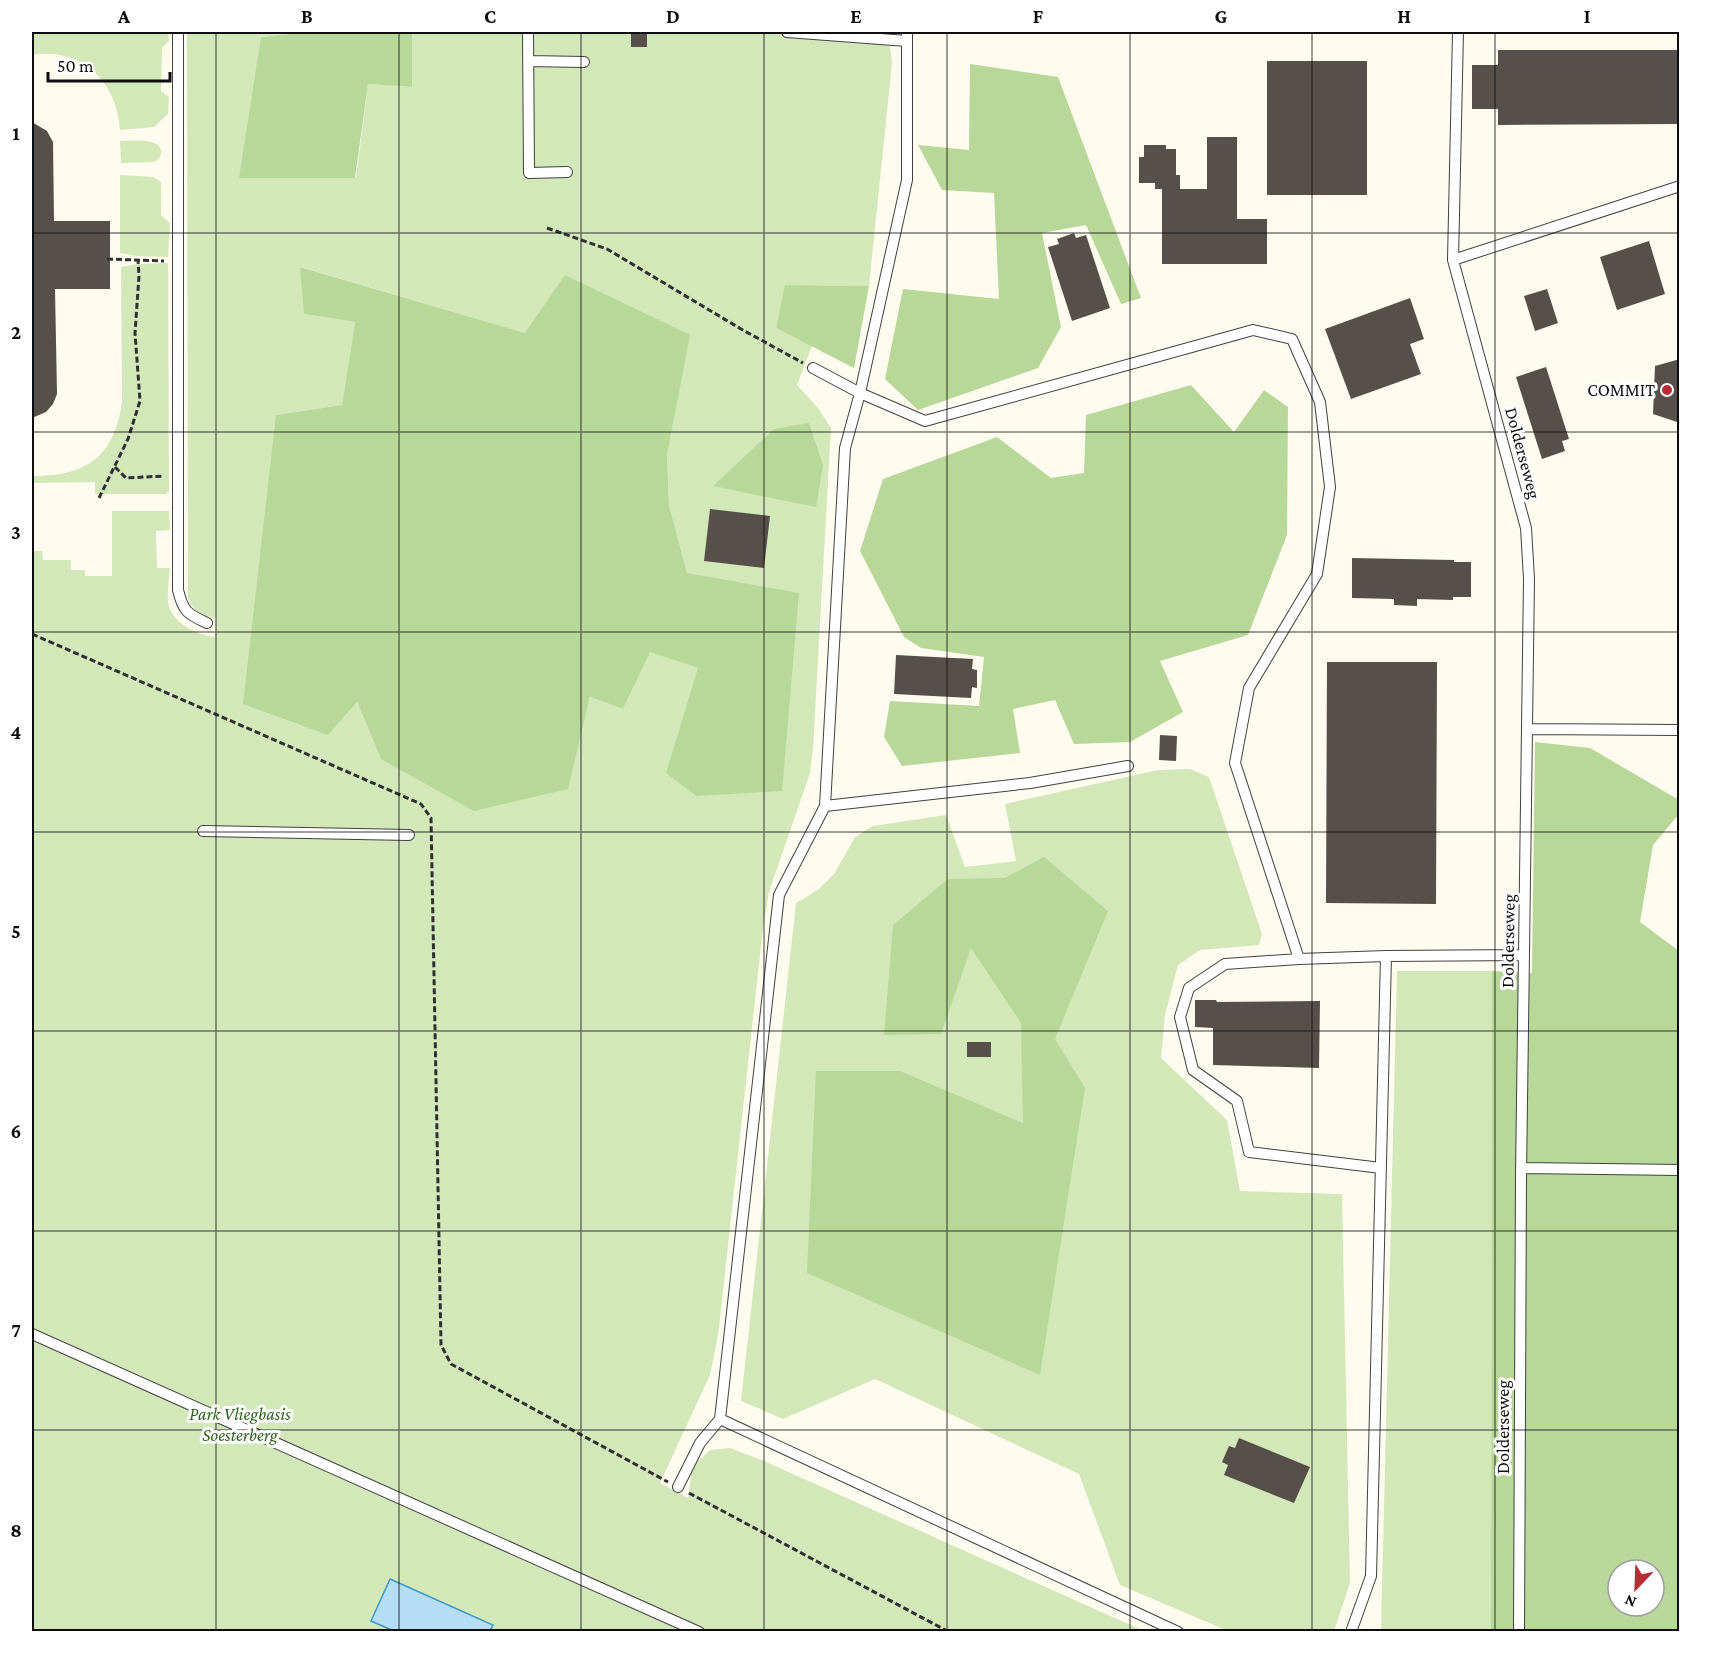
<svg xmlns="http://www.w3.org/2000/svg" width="1711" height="1663" font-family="'Crimson Pro',serif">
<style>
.green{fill:#d3e8b9;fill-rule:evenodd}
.forest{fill:#b7d899;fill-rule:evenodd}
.water{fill:#b5def4;stroke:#3e96c9;stroke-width:1.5}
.building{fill:#564f4a}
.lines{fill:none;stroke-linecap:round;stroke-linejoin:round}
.lane-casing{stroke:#414141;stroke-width:12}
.path{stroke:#303030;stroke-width:3;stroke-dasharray:6 3;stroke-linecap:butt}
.lane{stroke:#fff;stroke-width:10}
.grid{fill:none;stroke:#0e0e0e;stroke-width:1.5;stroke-opacity:0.55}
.poi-dot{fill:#ba2934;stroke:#fff;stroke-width:2}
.labels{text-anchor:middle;stroke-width:6;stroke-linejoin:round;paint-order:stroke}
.poi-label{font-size:18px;fill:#0e0e0e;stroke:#fff;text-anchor:end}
.street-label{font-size:18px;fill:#0e0e0e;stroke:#fff}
.park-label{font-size:18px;font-style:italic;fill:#306420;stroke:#fff}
.neatline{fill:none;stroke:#0e0e0e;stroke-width:2}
.grid-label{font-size:20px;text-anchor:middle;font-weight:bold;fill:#0e0e0e}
</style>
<rect width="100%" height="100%" fill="#fffbef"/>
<path class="green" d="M32 32H168L169 41 162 48 161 91 169 97 168 114 154 127 120 130C117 81 81 47 32 55Z
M187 32H309L261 37 356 178 368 84 412 87V32H888L892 63 869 286 786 285 776 328 812 346 797 385 818 408 831 428 813 748 810 773 769 892 763 928 718 1336 710 1375 660 1483 688 1498 692 1467 710 1450 730 1448 764 1461 1144 1631 32 1632V551H42L43 560H71V570H85V576H112V511H169L170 530 156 531 157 568H170C169 579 167 591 168 602 171 623 197 635 215 637L216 618C203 616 191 610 188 597ZM301 267 525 333 689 335 667 455 669 505 687 573 781 791 698 668 650 651 623 709 590 697 568 788 381 759 357 702 276 415 342 405 355 322 304 314Z
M120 141C131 141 158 137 161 150 162 156 159 159 154 162L121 163Z
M120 175 154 177 161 182V215L170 223 168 257 137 256 120 253Z
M168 263 169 491 166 494H95V482L32 483V476C87 476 114 457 122 402L121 267 137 264Z
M1190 769 1209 777 1262 934 1259 945 1200 950 1178 965 1165 1015 1161 1058 1227 1120 1240 1191 1342 1194 1350 1583 1334 1631H1228L1120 1585 1079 1474 875 1379 783 1419 741 1401 796 903 819 889 834 874 855 837 873 826 946 815 965 867 1016 861 1005 804 1158 770Z
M1397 971H1492L1491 1631 1381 1632Z"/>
<path class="forest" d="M309 32H412V87L368 84 355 178H239L261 37Z
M970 64 1058 77 1141 298 1121 304 1086 225 1042 233 1061 327 1038 368 918 410 885 379 903 289 999 299 994 193 942 190 918 145 969 150Z
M300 267 525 333 565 275 690 335 667 455 669 505 687 573 799 593 782 791 696 796 666 773 698 668 650 652 623 709 590 697 568 789 474 811 381 759 357 702 328 735 243 704 276 415 342 405 355 322 304 314Z
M785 285 869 286 854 368 776 328Z
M1191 385 1234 432 1264 390 1288 407 1287 535 1248 635 1160 661 1183 712 1130 742 1074 744 1055 700 1013 709 1020 753 902 766 884 737 890 701 979 706 984 657 921 648 904 637 860 551 883 479 997 437 1051 478 1084 473 1086 415Z
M809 423 823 465 816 507 713 486 774 429Z
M1535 742 1590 748 1679 800V814L1653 845 1640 922 1679 951V1631L1491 1632 1492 971 1532 973ZM1618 1570H1654V1606H1618Z
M1044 857 1108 911 1055 1039 1085 1088 1040 1375 807 1273 816 1071H900L1023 1123 1021 1023 971 948 941 1034 884 1035 893 925 948 879 1005 878Z"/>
<path class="water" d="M390 1579 493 1625 490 1631H394L371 1621Z"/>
<path class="building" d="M631 32H647V47H631Z
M1498 50H1680V124L1498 125V109H1472V65H1498Z
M1267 61H1367V195H1267Z
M32 122 47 131 53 142 54 221H110V289H55L57 394 53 404 46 412 32 418Z
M1207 137H1237V219H1267V264H1162V189H1155V183H1139V157H1144V145H1166V149H1176V175H1180V189H1207Z
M1074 233 1076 238 1086 235 1110 308 1072 321 1048 247 1059 244 1057 239Z
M1649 241 1665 294 1617 310 1600 257Z
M1547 289 1558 323 1535 331 1524 296Z
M1410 298 1424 339 1410 344 1421 374 1351 399 1325 329Z
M1680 359V423L1653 414 1655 366Z
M1546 367 1569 439 1562 441 1565 451 1542 459 1516 377Z
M710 509 770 516 764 568 704 561Z
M1352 558 1454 560V562H1471V597H1453V600L1417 599V606L1394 605V599L1352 598Z
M896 655 973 659 972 669 977 670V688L972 687 971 698 894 694Z
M1327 662H1437L1436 904 1326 903Z
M1160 735 1177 736 1176 761 1159 760Z
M1195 1000H1216L1217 1002 1320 1001 1319 1068 1213 1065V1028L1195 1027Z
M967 1042H991V1057H967Z
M1239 1438 1310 1467 1294 1503 1224 1475 1228 1465 1222 1462 1229 1446 1235 1448Z"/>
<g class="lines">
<g class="lane-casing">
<path id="lane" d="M178 32V590C183 611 187 614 207 623
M528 32 529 173 567 172
M787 32 907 41V32
M1458 32 1453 260 1526 528 1529 579 1521 1176 1519 1632
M907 41V180L860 393 845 448 825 806 779 895 720 1419 1178 1632
M528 61 584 62
M1453 260 1680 186
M813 368 860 393 925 421 1253 330 1292 339 1320 402 1330 487 1317 574 1249 688 1235 763 1299 959 1386 956
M1527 729 1680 730
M825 806 1030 783 1128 766
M203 831 409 835
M1299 959 1225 964 1189 988 1180 1017 1193 1070 1237 1101 1249 1152 1381 1168
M1521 1168 1680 1170
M32 1334 699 1632
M678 1487 700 1443 720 1419
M1351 1632 1371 1576 1386 956 1524 955"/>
</g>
<path class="path" d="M547 228 607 249 741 329 803 363
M107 259 164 261
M115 467 126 478 164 476
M99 498 128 439 140 401 135 333 139 276 138 260
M32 634 421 804 431 818 441 1345 451 1364 668 1482
M689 1493 949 1632"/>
<use href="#lane" class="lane"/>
</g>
<path class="grid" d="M216 32V1632M399 32V1632M581 32V1632M764 32V1632M947 32V1632M1130 32V1632M1312 32V1632M1495 32V1632M32 233H1680M32 432H1680M32 632H1680M32 832H1680M32 1031H1680M32 1231H1680M32 1430H1680"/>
<circle class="poi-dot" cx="1667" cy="390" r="6"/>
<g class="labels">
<g class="poi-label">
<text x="1655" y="396">COMMIT</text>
</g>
<g class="street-label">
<text transform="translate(1523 453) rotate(75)" y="6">Dolderseweg</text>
<text transform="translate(1508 941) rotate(-89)" y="6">Dolderseweg</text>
<text transform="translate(1503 1427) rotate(-90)" y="6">Dolderseweg</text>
</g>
<g class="park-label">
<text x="240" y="1420">Park Vliegbasis<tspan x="240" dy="21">Soesterberg</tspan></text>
</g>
</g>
<rect width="1711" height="1663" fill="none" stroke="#ffffff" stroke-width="66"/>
<g transform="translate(1636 1588) rotate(203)"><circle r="28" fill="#ffffff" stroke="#9f9f9f" stroke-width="1.5"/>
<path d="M0-4.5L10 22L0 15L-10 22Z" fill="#ba2934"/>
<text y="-9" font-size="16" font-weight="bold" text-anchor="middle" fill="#0e0e0e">N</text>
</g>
<path d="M48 72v9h122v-9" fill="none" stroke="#0e0e0e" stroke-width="3"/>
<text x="57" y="72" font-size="18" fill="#0e0e0e" stroke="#ffffff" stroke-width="4.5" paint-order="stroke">50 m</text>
<rect x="33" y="33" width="1645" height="1597" class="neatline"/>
<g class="grid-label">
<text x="124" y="23">A</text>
<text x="307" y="23">B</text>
<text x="490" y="23">C</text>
<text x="673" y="23">D</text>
<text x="856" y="23">E</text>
<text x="1038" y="23">F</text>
<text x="1221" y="23">G</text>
<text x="1404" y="23">H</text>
<text x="1587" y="23">I</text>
<text x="16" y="140">1</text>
<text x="16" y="339">2</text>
<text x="16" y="539">3</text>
<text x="16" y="739">4</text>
<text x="16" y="938">5</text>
<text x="16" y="1138">6</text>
<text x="16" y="1337">7</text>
<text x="16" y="1537">8</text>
</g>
</svg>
